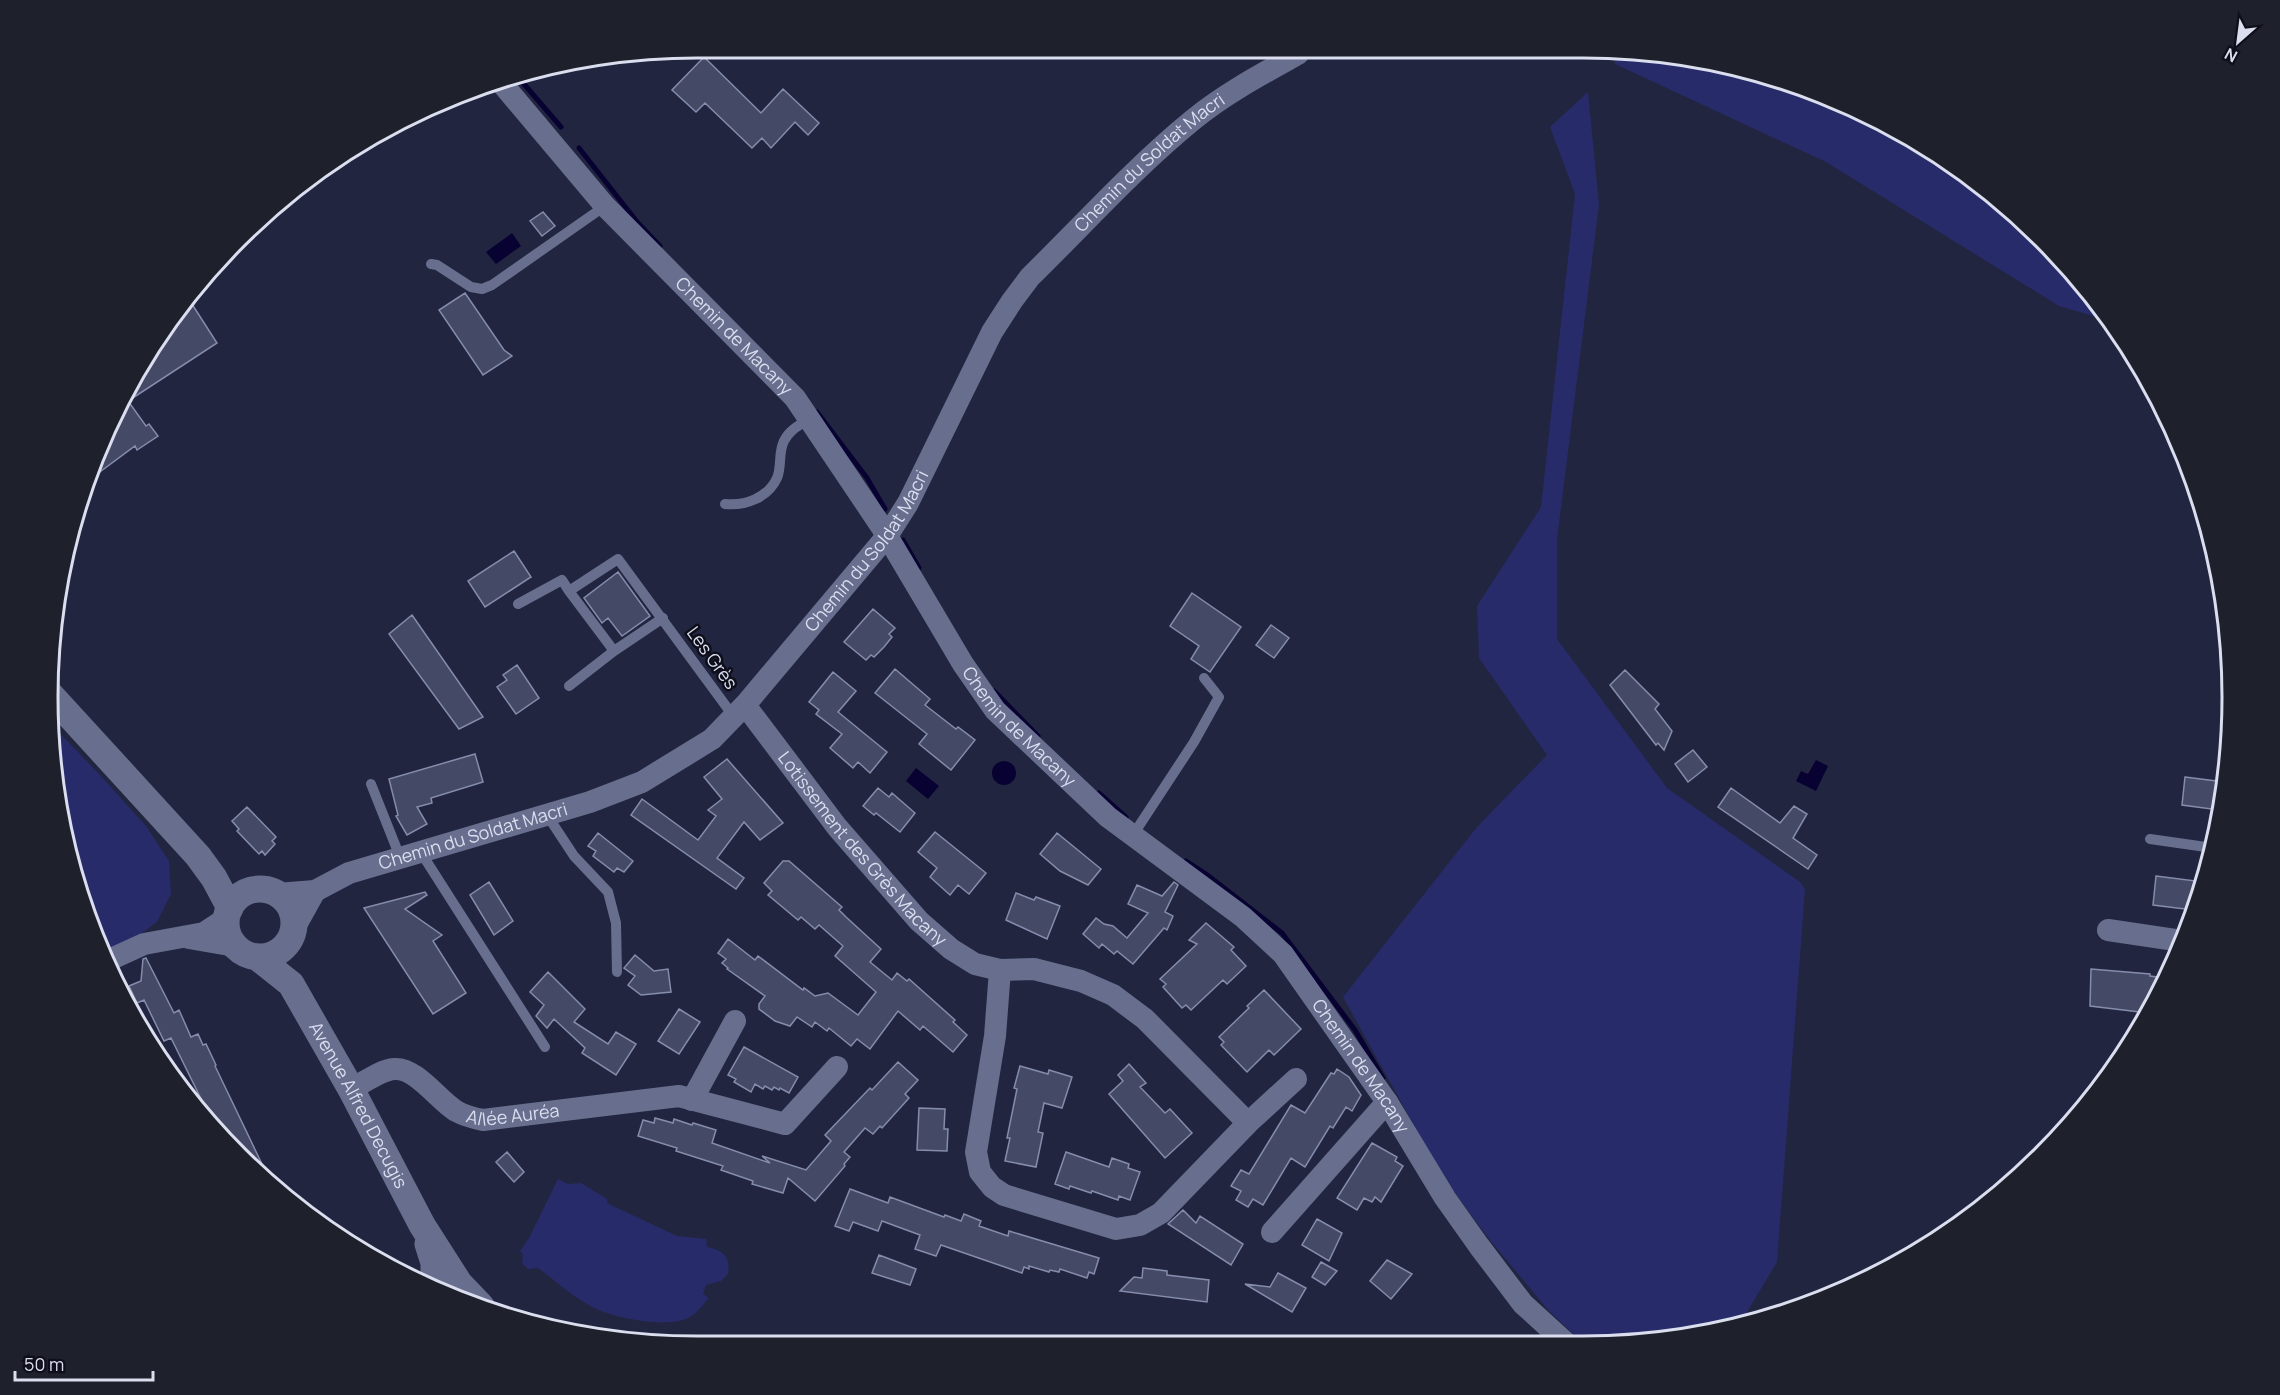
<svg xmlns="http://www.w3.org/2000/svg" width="2280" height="1395" font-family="Manrope,sans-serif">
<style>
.green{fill:#282b6a}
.water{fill:#080232}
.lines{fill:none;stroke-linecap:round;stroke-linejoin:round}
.stream{stroke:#080232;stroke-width:5}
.building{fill:#444965;stroke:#858cac;stroke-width:1.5}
.service{stroke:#686e8d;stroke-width:10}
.minor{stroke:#686e8d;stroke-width:22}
.tertiary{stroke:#686e8d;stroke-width:27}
.labels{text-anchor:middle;stroke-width:5;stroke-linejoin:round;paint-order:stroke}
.street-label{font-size:18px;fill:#dadeef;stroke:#0e0f1b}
.rim{fill:none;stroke:#dadeef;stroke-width:3}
</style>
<rect width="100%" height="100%" fill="#21253f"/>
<path class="green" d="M1613 54H1667L1831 97 1978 182 2071 269 2107 320 2059 306 1826 162 1615 64Z
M1588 92 1599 205 1557 539V639L1667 788 1800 882 1805 889 1777 1262 1738 1327 1625 1346 1585 1345 1548 1310 1489 1239 1442 1176 1343 997 1477 827 1547 755 1479 658 1477 606 1541 507 1575 194 1550 127Z
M50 723 100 775 146 826 169 861 171 894 157 922 124 946 106 953 82 906 54 783Z
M558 1179 568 1184 581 1183 607 1199V1203L677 1236 706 1239 707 1247C723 1250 731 1257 728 1274L721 1281 706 1285 703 1294 709 1298C704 1303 699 1311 693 1315 674 1330 620 1319 599 1310 577 1301 557 1282 538 1268L528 1269 522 1263 523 1255 520 1251 529 1238Z"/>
<path class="water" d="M512 233 521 246 496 264 486 252Z
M1816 760 1828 766 1816 791 1796 781 1801 771 1808 774Z
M992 773a12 12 0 1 1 24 0a12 12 0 1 1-24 0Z
M916 768 939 786 928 799 906 781Z"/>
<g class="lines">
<path class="stream" d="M517 76 561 127
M579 148 638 223 660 246
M817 412 867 478 885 509
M903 540 919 568
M994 691 1038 736
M1099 793 1126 817
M1186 861 1206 874 1282 933 1355 1030 1383 1078"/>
</g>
<path class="building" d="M704 57 761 113 783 89 819 123 808 135 795 122 771 148 762 138 752 148 705 103 696 112 672 90Z
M543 212 555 226 542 236 530 221Z
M465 293 504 350 512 356 483 375 439 310Z
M190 301 217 343 128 401 146 426 149 424 158 436 137 450 135 446 85 483 158 336 182 307Z
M514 551 531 577 485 607 468 581Z
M618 572 650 616 622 636 608 618 602 623 584 598Z
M1192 593 1241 627 1210 672 1191 659 1199 646 1170 626Z
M873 609 895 628 889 634 892 637 884 647 874 657 871 655 866 660 844 642Z
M412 615 483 717 459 729 389 634Z
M1271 625 1289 638 1274 658 1256 645Z
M517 665 539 698 516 714 497 687 507 680 503 675Z
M895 669 930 699 925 705 956 729 958 727 975 740 951 770 919 744 927 734 875 693Z
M1625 670 1659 704 1655 709 1672 731 1664 750 1658 743 1656 745 1610 685Z
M833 672 856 691 838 712 887 752 870 773 858 762 853 768 830 748 842 734 816 714 819 710 809 702Z
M1693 750 1707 767 1688 782 1675 764Z
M475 754 483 782 431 798 432 803 417 807 427 824 407 835 396 816 398 815 389 779Z
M727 759 783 823 760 840 744 822 717 858 744 878 736 889 631 815 642 799 698 840 716 816 708 810 722 799 704 777Z
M2185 777 2224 782 2219 810 2182 805Z
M878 788 889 797 892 793 915 813 900 832 876 813 874 815 863 806Z
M1731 788 1780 823 1794 806 1807 814 1793 838 1817 855 1808 869 1718 807Z
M247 807 276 837 272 841 275 844 265 855 262 851 259 854 237 831 239 829 232 821Z
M935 832 986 873 969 894 958 885 950 895 930 877 937 868 918 852Z
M598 833 633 861 624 872 617 868 614 872 593 856 596 851 588 846Z
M1057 833 1101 869 1088 885 1060 871 1040 854Z
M783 861H789L842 907 839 910 846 917 881 949 870 962 892 980 897 973 907 981 909 979 955 1020 953 1022 967 1035 953 1052 923 1026 920 1030 898 1011 870 1049 857 1039 851 1046 829 1028 827 1031 815 1022 812 1027 797 1017 790 1026 775 1021 759 1009V1004L765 996 727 969 728 968 722 963 726 959 718 953 728 939 755 960 758 956 803 990 804 988 815 996 828 993 858 1015 876 992 835 956 843 946 819 925 815 929 801 917 798 920 768 895 772 891 764 883Z
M2156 876 2204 882 2193 910 2153 905Z
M489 882 513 921 494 935 470 895Z
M1174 882 1178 885 1165 912 1173 916 1167 930 1164 928 1133 964 1117 951 1114 954 1102 944 1099 948 1083 934 1096 918 1104 924 1113 926 1127 938 1148 913 1128 904 1137 885 1162 896Z
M425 892 427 895 405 909 442 935 433 941 466 993 433 1014 364 908Z
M1016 893 1034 900 1036 897 1060 906 1047 939 1006 920Z
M1206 923 1234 947 1231 950 1246 966 1227 984 1223 980 1191 1010 1186 1005 1182 1008 1163 987 1166 984 1160 979 1197 944 1189 940Z
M635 955 654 971 668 969 671 992 641 995 628 985 635 976 624 968Z
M146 958 174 1013 179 1010 191 1037 198 1034 203 1045 206 1044 216 1065 215 1066 273 1187 238 1157 207 1118 210 1117 171 1038 164 1041 144 1000 137 1003 129 986 141 981 143 959Z
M2091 969 2150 974V976L2165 978 2164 987 2148 1013 2090 1006Z
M548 972 585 1009 574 1022 608 1044 616 1032 636 1044 616 1075 582 1053 585 1048 554 1019 547 1028 536 1016 544 1005 530 992Z
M1264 990 1301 1029 1274 1055 1269 1050 1247 1072 1221 1045 1224 1042 1219 1037 1249 1008 1247 1006Z
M679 1009 700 1022 679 1054 658 1041Z
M744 1047 798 1077 789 1093 780 1088 779 1090 774 1087 772 1090 765 1086 763 1089 755 1084 751 1092 734 1082 736 1079 728 1075Z
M898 1062 918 1080 905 1094 909 1098 882 1128 880 1126 873 1134 865 1128 844 1152 850 1157 844 1164 845 1166 815 1201 788 1178 783 1193 752 1184 753 1181 721 1170 723 1166 676 1151 677 1148 638 1136 643 1120 654 1123 655 1118 673 1123 674 1119 692 1125 693 1123 716 1130 712 1143 770 1163 762 1156 806 1170 831 1141 825 1135 870 1088 872 1090Z
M1129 1064 1146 1083 1140 1087 1165 1113 1170 1109 1192 1133 1165 1158 1109 1094 1123 1081 1118 1075Z
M1020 1066 1048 1074 1049 1070 1072 1077 1062 1108 1044 1103 1038 1132 1043 1133 1036 1167 1005 1161 1010 1138H1007L1017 1089 1014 1088Z
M1337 1069 1349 1077 1361 1095 1352 1111 1346 1107 1333 1128 1330 1126 1305 1167 1291 1158 1263 1205 1253 1199 1248 1207 1236 1200 1241 1191 1231 1186 1241 1170 1249 1174 1291 1105 1305 1113 1331 1073 1334 1074Z
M919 1108 945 1109 944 1129H948L947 1151 917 1150Z
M1372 1143 1397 1157 1395 1161 1403 1166 1381 1202 1375 1197 1372 1202 1364 1198 1357 1210 1337 1198Z
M507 1152 524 1172 514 1182 496 1162Z
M1066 1152 1109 1167 1112 1158 1129 1164 1128 1168 1140 1172 1130 1200 1119 1196 1118 1200 1092 1191 1091 1193 1070 1186 1069 1189 1055 1184Z
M850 1189 888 1203 890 1197 944 1217 945 1215 961 1221 964 1214 981 1221 979 1226 1008 1236 1009 1231 1099 1258 1094 1274 1089 1272 1087 1278 1060 1269 1059 1272 1050 1270 1049 1272 1029 1266V1269L1024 1267 1022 1273 941 1245 936 1256 915 1249 920 1235 882 1221 878 1231 853 1222 849 1231 835 1226Z
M1183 1210 1196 1223 1200 1216 1243 1244 1231 1265 1168 1224Z
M1317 1219 1342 1233 1329 1261 1302 1245Z
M879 1255 916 1269 910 1285 872 1273Z
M1387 1260 1412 1274 1391 1299 1370 1281Z
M1321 1262 1337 1271 1325 1285 1312 1277Z
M1143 1268 1167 1271V1275L1209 1280 1207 1302 1120 1291 1134 1277 1142 1278Z
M1278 1273 1306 1288 1292 1312 1245 1284 1270 1287Z"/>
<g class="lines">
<path class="service" d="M431 264 437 265 471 287 482 289 492 285 605 206
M725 504C745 506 768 498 777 478 782 467 778 452 784 441 789 430 800 425 809 419
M569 591 614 651 663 618
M518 604 562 580 569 591 618 559 734 717
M569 686 614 651
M371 784 400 857
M547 815 574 856 608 892 616 923 617 972
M1133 835 1194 742 1219 697 1204 678
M2150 839 2213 848
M420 851 545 1047"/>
<g class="minor">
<path id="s1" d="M499 80 605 206 795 398 883 529 963 664 995 710 1108 817 1243 917 1283 954 1387 1102 1445 1198 1479 1246 1523 1304 1568 1345"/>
<path id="s2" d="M745 705 837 827 919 921 951 949 975 964 1000 970 1034 969 1081 981 1113 995 1145 1019 1248 1123"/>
<path id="s3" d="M277 894 315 891 349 873 590 802 642 782 712 739 745 705 887 536 908 503 992 332 1012 301 1030 277C1084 224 1135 167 1194 119 1226 93 1262 74 1298 54"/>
<path d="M295 927 315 891"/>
<path d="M2108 930 2182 941"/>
<path d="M189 938 235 946"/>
<path d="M109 960 144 944 204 933 227 918"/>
<path d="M1000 970 995 1036 976 1152 980 1172 992 1187 1004 1195 1116 1229 1140 1225 1161 1213 1248 1123 1296 1079"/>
<path id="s4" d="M351 1089C364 1083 380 1070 394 1069 416 1067 438 1100 456 1111 465 1116 473 1118 483 1120L679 1096 785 1124 837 1067"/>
<path d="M692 1100 735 1021"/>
<path d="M1272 1232 1387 1102"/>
</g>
<g class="tertiary">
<path d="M48 692 198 856 214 878 230 908"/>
<circle cx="260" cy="923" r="34"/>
<path id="s5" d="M257 957 291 984 351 1089 422 1225 459 1283 481 1306"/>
<path d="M428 1244 434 1263V1289"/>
</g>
</g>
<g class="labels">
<g class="street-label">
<text dy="6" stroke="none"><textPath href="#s3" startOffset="1196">Chemin du Soldat Macri</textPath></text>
<text dy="6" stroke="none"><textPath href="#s1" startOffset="348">Chemin de Macany</textPath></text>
<text dy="6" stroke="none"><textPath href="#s3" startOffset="710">Chemin du Soldat Macri</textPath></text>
<text transform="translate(712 658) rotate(54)" y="6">Les Grès</text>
<text dy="6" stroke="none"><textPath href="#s1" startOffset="834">Chemin de Macany</textPath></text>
<text dy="6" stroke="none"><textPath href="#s3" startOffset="206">Chemin du Soldat Macri</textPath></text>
<text dy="6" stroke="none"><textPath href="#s2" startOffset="186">Lotissement des Grès Macany</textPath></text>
<text dy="6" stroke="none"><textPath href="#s1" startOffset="1320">Chemin de Macany</textPath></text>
<text dy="6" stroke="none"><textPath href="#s5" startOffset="182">Avenue Alfred Decugis</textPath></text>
<text dy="6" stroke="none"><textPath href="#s4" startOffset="183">Allée Auréa</textPath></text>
</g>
</g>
<path d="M0 0H2280V1395H0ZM697 58H1583A639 639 0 0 1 2222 697V697A639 639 0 0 1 1583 1336H697A639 639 0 0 1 58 697V697A639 639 0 0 1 697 58Z" fill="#1e202c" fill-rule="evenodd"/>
<path class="rim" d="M697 58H1583A639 639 0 0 1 2222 697V697A639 639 0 0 1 1583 1336H697A639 639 0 0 1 58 697V697A639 639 0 0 1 697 58Z"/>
<g transform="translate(2238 42) rotate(208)" stroke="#0e0f1b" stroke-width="4.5" paint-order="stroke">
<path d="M0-4.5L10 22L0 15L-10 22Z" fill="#dadeef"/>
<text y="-9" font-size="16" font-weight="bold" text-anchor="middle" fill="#dadeef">N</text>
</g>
<path d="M15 1371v9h138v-9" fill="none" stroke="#dadeef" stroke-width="3"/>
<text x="24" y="1371" font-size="18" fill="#dadeef" stroke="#0e0f1b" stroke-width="4.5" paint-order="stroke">50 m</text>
</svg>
